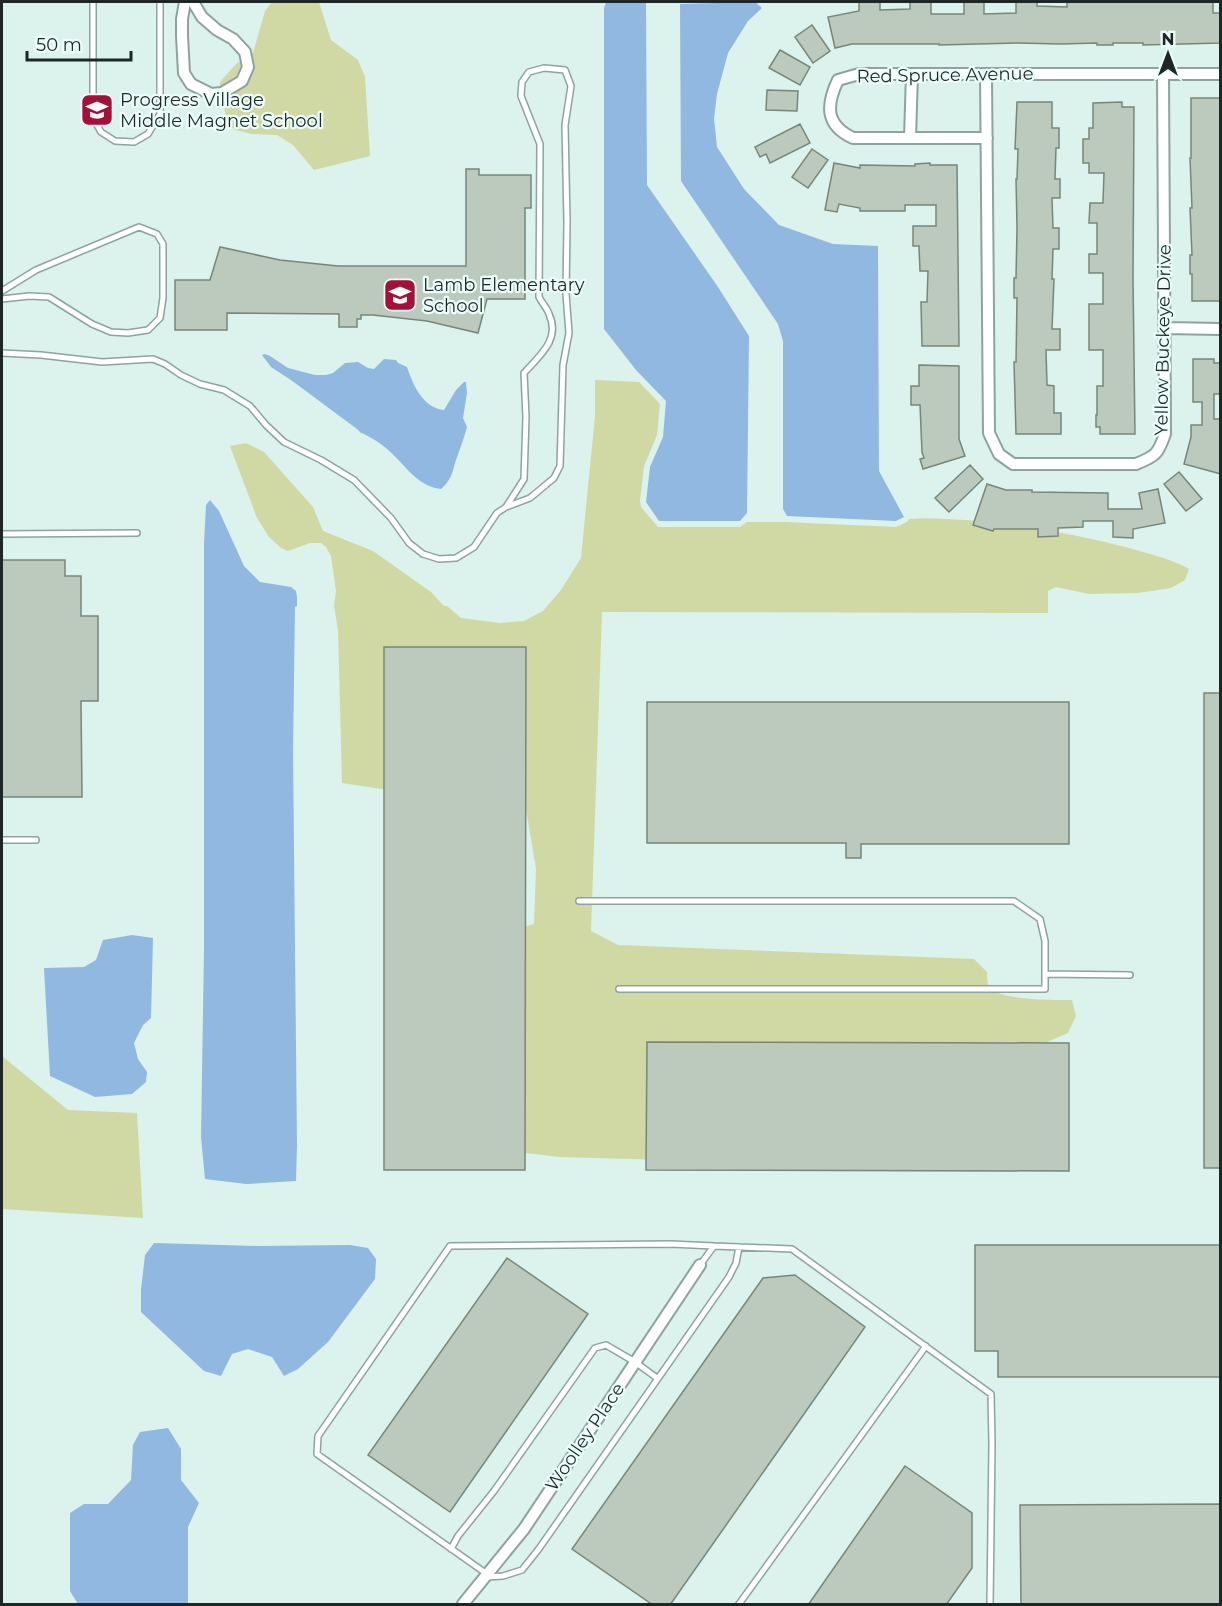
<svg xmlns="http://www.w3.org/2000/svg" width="1222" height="1606" font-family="Montserrat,sans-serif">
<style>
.green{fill:#d0d9a4}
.water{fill:#90b8e1}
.building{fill:#bbcabd;stroke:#78867a;stroke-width:1.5}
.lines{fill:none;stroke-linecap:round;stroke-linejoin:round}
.service-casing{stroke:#8ea39f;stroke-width:8}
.minor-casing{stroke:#8ea39f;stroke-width:14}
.service{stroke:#fff;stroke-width:5}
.minor{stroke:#fff;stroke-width:10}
.labels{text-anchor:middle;stroke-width:4.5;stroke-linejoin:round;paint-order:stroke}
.street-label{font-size:18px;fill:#1e2725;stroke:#ecfefb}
.poi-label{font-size:18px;fill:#1e2725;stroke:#ecfefb;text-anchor:start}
</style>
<rect width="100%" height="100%" fill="#dbf2ed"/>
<path class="green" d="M272 2H319L331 40 358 60 365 77 370 156 314 170 293 145 277 135 252 134 235 130 228 123 220 92V82L236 64 253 53 265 11Z
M595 380 639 382 660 404 657 435 644 466 640 501 641 507 658 527H740L747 522H785L896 527 907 522 909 519C928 517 946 519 965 520 1020 524 1075 534 1129 548 1146 553 1175 560 1189 569L1185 580 1171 588 1138 593 1089 594 1056 587 1048 591V613L602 612 591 931 618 945 974 959 987 972C987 979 987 986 992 990 1006 1000 1054 1000 1072 1000L1076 1016 1068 1033 1047 1042H999L909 1046 811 1164 560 1157 457 1145 513 930 534 924 536 869 524 797 442 798 342 783 338 630 334 606 336 591 331 556 326 547 321 543H310L288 551 281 548 269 537 257 518 230 446 246 443 264 452 313 507 323 531 373 551 431 592 444 606H447L461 618 500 623 524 621 543 611 561 590 581 558 595 416Z
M2 1056 68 1110 137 1113 143 1218 2 1209Z"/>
<path class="water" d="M606 2H646L647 185 718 287 749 336 747 513 740 521H659L646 502 650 467 663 437 666 401 636 370 604 329V8Z
M755 2 762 8 748 21 728 53 717 94 714 118 717 147 744 189 779 225 833 244 878 246 879 471 904 517 896 521 787 516 783 509V341L778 324 681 181 680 4Z
M265 354 270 356 288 368 315 375H326L333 373 345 363 358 362 368 368 374 369 384 359 396 360 398 363 407 367C413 385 423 408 444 410L456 390 464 382H466L467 393 463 418 467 427C464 438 460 449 456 460 452 473 452 479 441 489 416 486 404 463 386 448 379 442 370 437 362 433H361L357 429 291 380 271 367 262 355Z
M210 500 219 511 244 566 260 582 291 587 296 591 297 597V606L295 607 293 751 297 1145 296 1181 246 1184 205 1179 201 1137 204 950V544L206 505Z
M132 935 153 938 151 1018 143 1025 134 1043 138 1059 147 1072 146 1082 132 1094 95 1097 50 1076 44 968 84 967 96 960 103 940Z
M154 1243 260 1246 350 1245 368 1248 376 1259 375 1279 328 1342 298 1369 284 1376 272 1357 248 1349 232 1354 221 1376 204 1371 141 1312V1290L145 1255Z
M168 1428 181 1449V1480L199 1503 188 1527V1604H78L70 1591V1513L84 1504H108L131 1480 133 1445 140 1432Z"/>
<path class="building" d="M859 2H880V10L910 9V2H931V14H964V2H984V14L1016 13V2H1037V6L1067 7V2H1213V13H1221V43L1143 45V43H1113V45H1097V43L1061 44 1017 43 939 45V44H852L835 48 828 17 859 11Z
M812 25 830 51 813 63 795 37Z
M780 50 810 67 800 85 769 68Z
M767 90 798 91 797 111 766 110Z
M1191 98H1221V301H1192V274H1190V255H1192L1190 208H1192L1190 158H1191Z
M1017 102H1052V128H1059V148H1056L1055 179H1060V198H1052L1053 228H1059V249H1053L1052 279H1054L1052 329H1060V350H1046L1047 385 1054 386V413H1061V434H1016L1014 362H1016L1017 298H1014V278H1016L1017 228 1016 179H1017L1018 149H1015Z
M1122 102V107H1134L1133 279 1135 434H1100V427H1096V415H1097V386H1103V350H1089V304H1103V273H1089V254H1097V223H1089L1090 203H1103L1104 173H1089V163H1083V139H1089V128H1093V103Z
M800 124 810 143 770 163 766 154 760 157 755 147Z
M812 149 828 160 808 188 792 177Z
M834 163 860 168V165L915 166V164L930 163V165H957L959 346H922L921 302H927L928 271H920L919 246H913V226H936V205H905V211H860V208L839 204 837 212 825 210Z
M466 169H479V175H531V208H525V299H487L478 333 427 321 373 315H361V319H357V327H339V314L227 313V330H175V280H210L220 247 280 260 338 266H466Z
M1193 359H1214V363H1221V394H1214V419H1221V474L1184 464 1191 437V425H1202V402H1193Z
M919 365 959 366V439L965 456 923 469 920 459 924 458 922 452 920 405H911V386H919Z
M970 465 983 479 949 512 935 498Z
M1179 472 1202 499 1186 511 1164 484Z
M987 484 1006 490H1032V492L1108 493V509H1142L1139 493 1158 489 1165 523 1133 529V538L1113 537V521H1083V527L1058 528V536L1038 537V529H994L993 531 973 525Z
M2 560H65V576H81V616H98V701H81L82 797H2Z
M384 647H526L525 1170H384Z
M1204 693H1221V1168H1204Z
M647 702H1069V844H861V858H846V843H647Z
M647 1042 1069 1043V1171L646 1170Z
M975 1245H1221V1377H998V1351H975Z
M507 1258 588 1314 450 1512 368 1455Z
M795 1275 865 1327 670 1605H653L572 1549 763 1278Z
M905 1466 972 1513V1568L946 1605H808Z
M1221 1504V1605H1021L1020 1505Z"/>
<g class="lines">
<g class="service-casing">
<path id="service" d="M93 2V118L101 132 115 141 134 142 148 134 160 114V2
M2 291 36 270 139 227 157 234 163 244V298L160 318 148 330 128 333 111 332 92 324 49 297 29 296 2 299
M2 353 41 355 102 362 153 359 165 364 181 375 200 384 224 390 250 406 266 425 284 442 321 460 354 480 391 518 409 543 423 554 439 559 456 558 474 547 497 513 506 507 530 498 554 478 560 466 563 365 569 333 566 294 567 222 565 125 571 86 565 70 544 68 529 72 522 82 521 96 540 144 539 297C542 303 547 308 549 314 561 340 539 356 524 373L526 417 524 479 506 507
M2 534 137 533
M2 840H36
M579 901H1014L1040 919 1045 941V974L1130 975
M619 989H1045V974
M714 1246 792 1249 991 1394 992 1443 990 1604
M451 1549 458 1536 494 1491 595 1348 606 1345 635 1362 657 1378
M487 1574 317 1454 318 1436 450 1246 671 1244 714 1246 700 1265
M487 1577 503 1576 522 1570 538 1550 729 1277 736 1263 739 1247
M739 1604 926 1346"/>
</g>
<g class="minor-casing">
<path id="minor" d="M185 2 182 19V36L184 73 191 84 211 94 222 93 242 81 248 67 245 52 233 39 217 30 202 17 193 2
M986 74 989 433 999 454 1013 464H1136C1156 456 1158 454 1165 434L1163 74
M910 138 912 74
M987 138H853C825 125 826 105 838 80L859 74H1220
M1165 328 1220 329
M463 1604 524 1529 700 1265"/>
</g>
<use href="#service" class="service"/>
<use href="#minor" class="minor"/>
</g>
<defs>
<g id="school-square" transform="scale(1.725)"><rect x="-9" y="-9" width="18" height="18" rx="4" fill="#a70e38" stroke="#ecfefb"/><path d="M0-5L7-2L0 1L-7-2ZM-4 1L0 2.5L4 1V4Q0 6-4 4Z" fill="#fff"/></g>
</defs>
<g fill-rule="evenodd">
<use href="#school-square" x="97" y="110"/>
<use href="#school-square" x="400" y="295"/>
</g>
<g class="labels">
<g class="street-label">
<text transform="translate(945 75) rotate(-1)" y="6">Red Spruce Avenue</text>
<text transform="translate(1163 340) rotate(-89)" y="6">Yellow Buckeye Drive</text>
<text transform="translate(585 1437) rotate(-56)" y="6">Woolley Place</text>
</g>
<g class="poi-label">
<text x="120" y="106">Progress Village<tspan x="120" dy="21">Middle Magnet School</tspan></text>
<text x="423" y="291">Lamb Elementary<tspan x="423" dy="21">School</tspan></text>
</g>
</g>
<rect width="1222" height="1606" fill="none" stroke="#1e2725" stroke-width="6"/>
<g transform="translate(1168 54)" stroke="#ecfefb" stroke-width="4.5" paint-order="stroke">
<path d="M0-4.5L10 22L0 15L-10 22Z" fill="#1e2725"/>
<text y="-9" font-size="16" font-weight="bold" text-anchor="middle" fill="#1e2725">N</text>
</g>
<path d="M27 51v9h104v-9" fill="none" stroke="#1e2725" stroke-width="3"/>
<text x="36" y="51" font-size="18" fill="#1e2725" stroke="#ecfefb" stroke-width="4.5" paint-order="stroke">50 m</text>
</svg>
